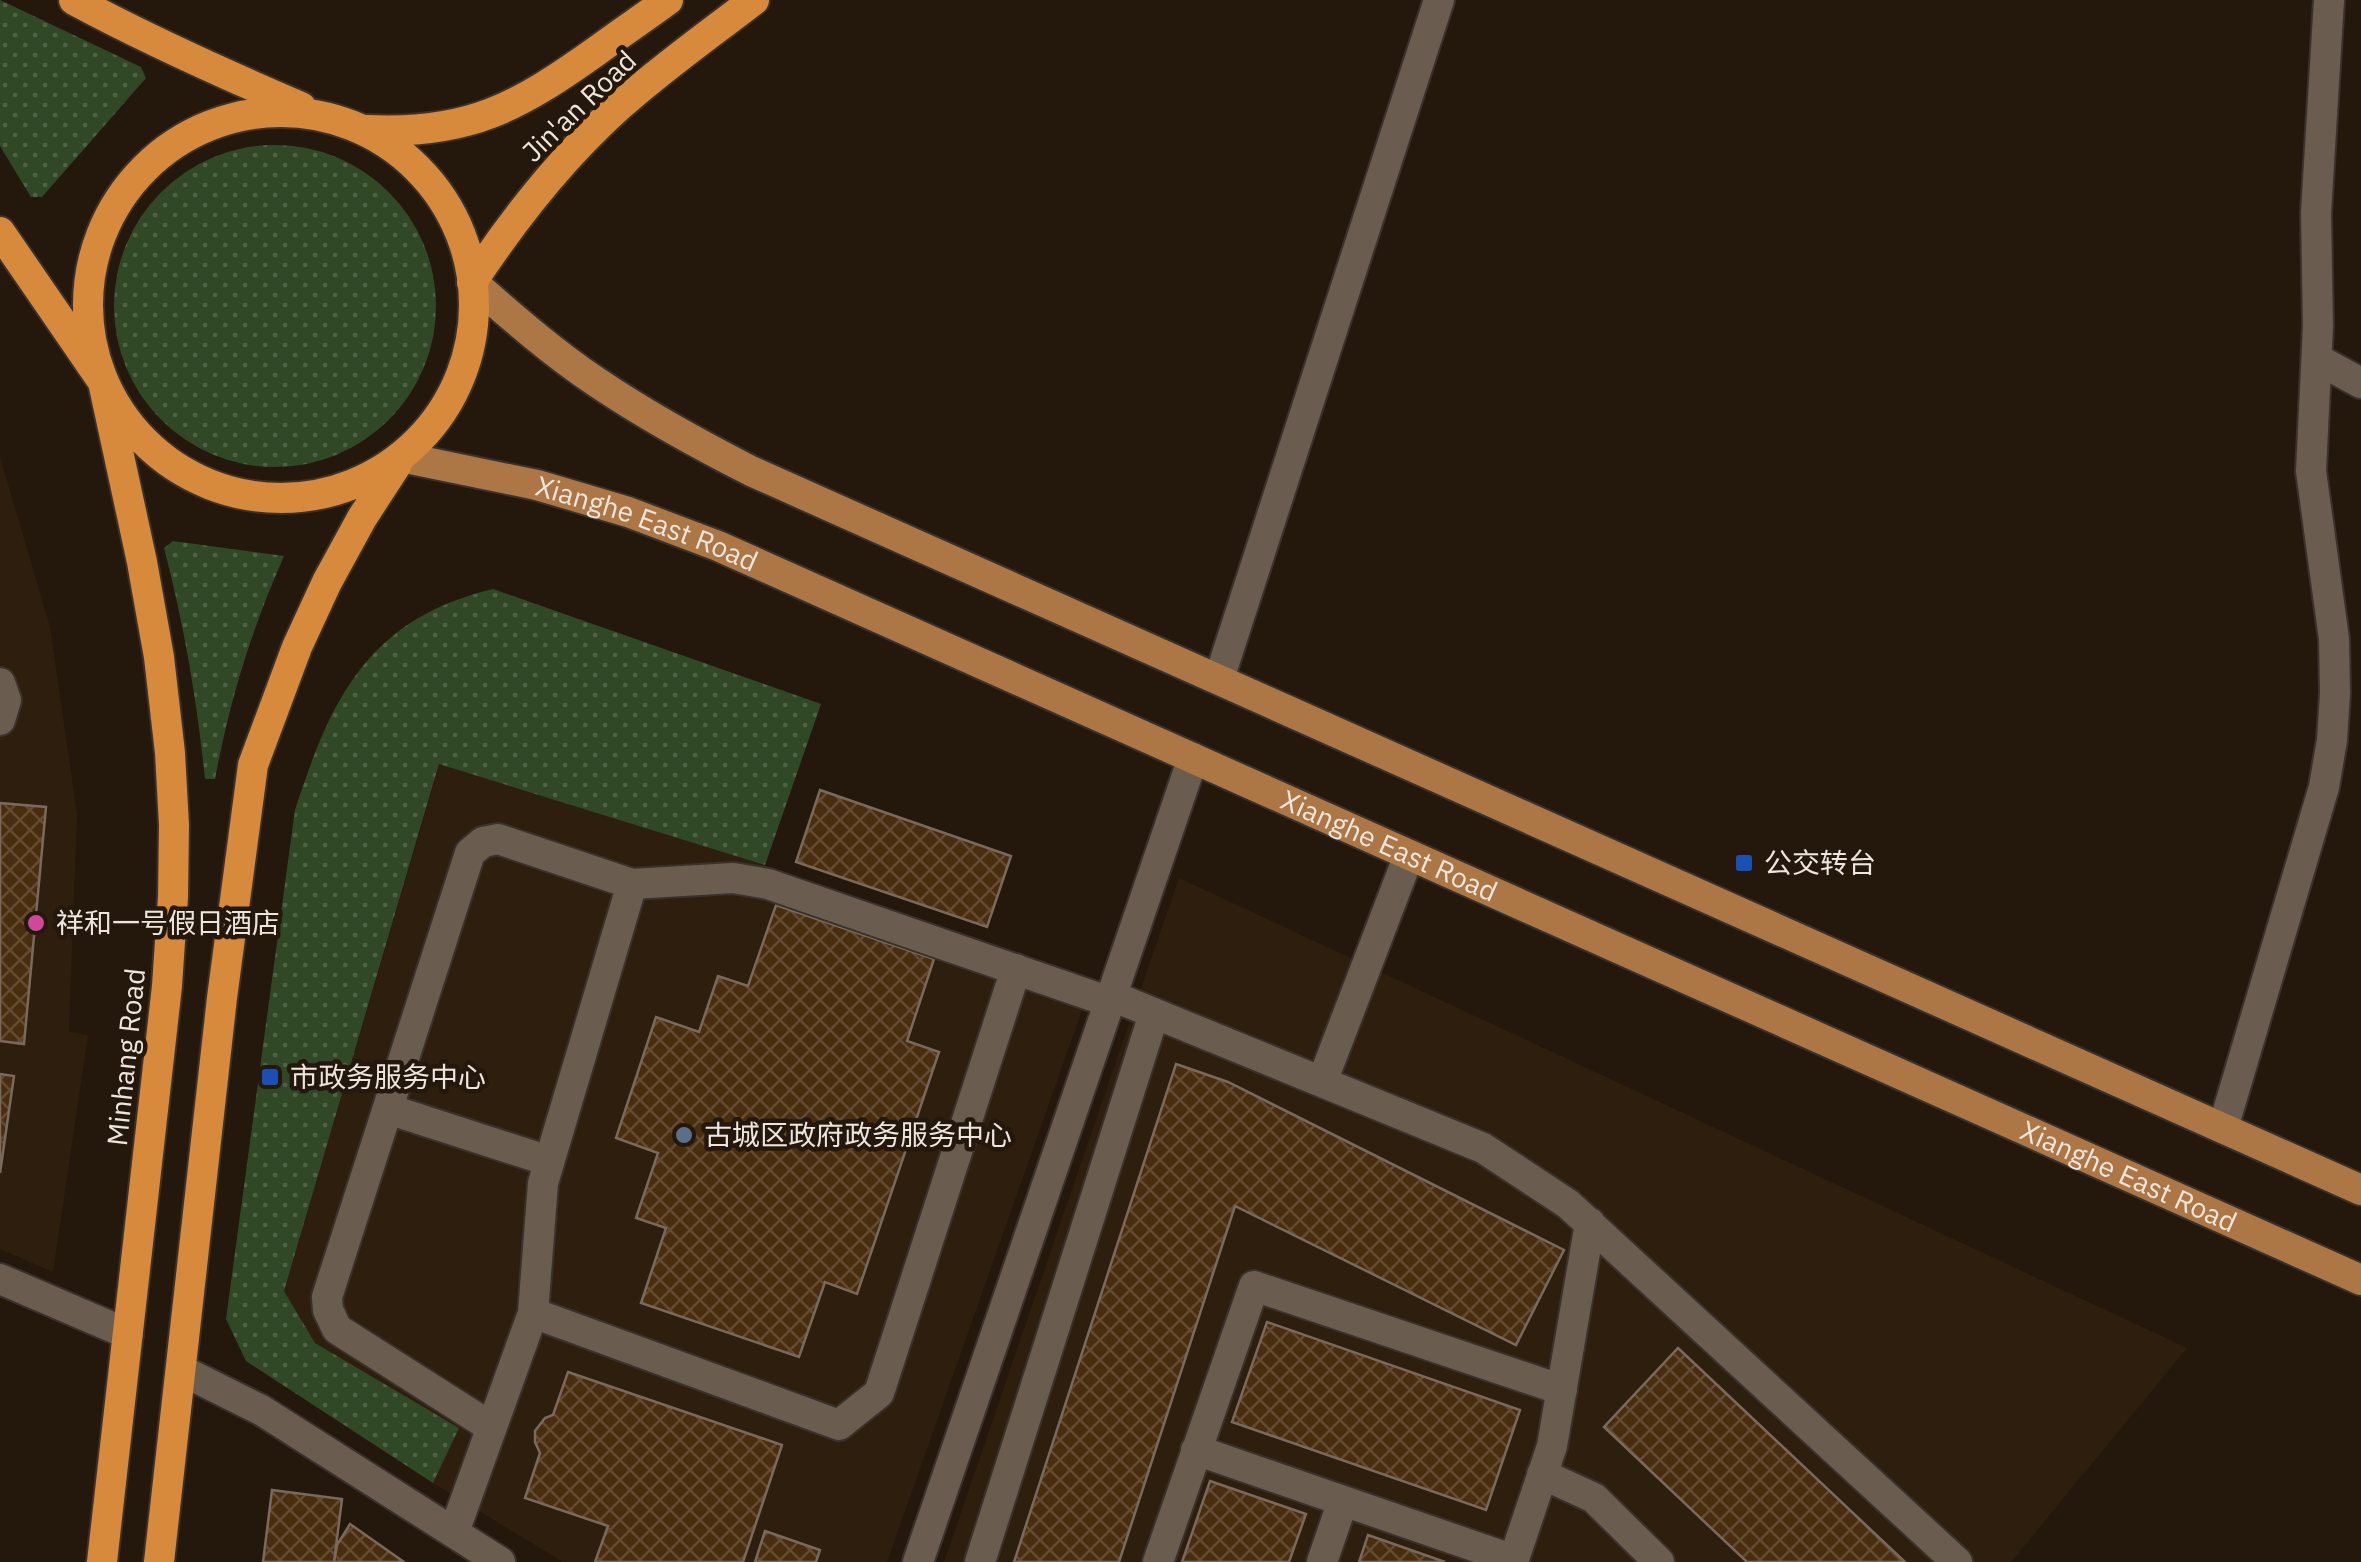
<svg xmlns="http://www.w3.org/2000/svg" width="2361" height="1562" font-family="'IBM Plex Sans','Noto Sans SC',sans-serif">
<style>
.built{fill:#2e1e0e}
.grass{fill:url(#grass-dots)}
.building{fill:url(#building-cross-hatch);stroke:#796a5d;stroke-width:2.5}
.lines{fill:none;stroke-linecap:round;stroke-linejoin:round}
.minor-casing{stroke:#3a312c;stroke-width:34}
.major-casing{stroke:#3a312c;stroke-width:34}
.highway-casing{stroke:#3a312c;stroke-width:34}
.minor{stroke:#6b5c50;stroke-width:30}
.major{stroke:#ac7744;stroke-width:30}
.highway{stroke:#d7893c;stroke-width:30}
.transit-dot{fill:#1a4fb4;stroke:#24180d;stroke-width:4}
.hotel-dot{fill:#d1479c;stroke:#24180d;stroke-width:4}
.service-dot{fill:#5c6f8a;stroke:#24180d;stroke-width:4}
.labels{text-anchor:middle;stroke-width:9;stroke-linejoin:round;paint-order:stroke}
.street-label{font-size:28px;fill:#eee5de;stroke:#24180d}
.poi-label{font-size:28px;fill:#eee5de;stroke:#24180d;text-anchor:start}
</style>
<defs>
<pattern id="grass-dots" width="8" height="8" patternUnits="userSpaceOnUse" patternTransform="scale(2.5)"><rect width="8" height="8" fill="#314826"/><path d="M2 2h.1M6 6h.1" fill="none" stroke="#4f6245" stroke-width="1.8" stroke-linecap="round"/></pattern>
<pattern id="building-cross-hatch" width="8" height="8" patternUnits="userSpaceOnUse" patternTransform="scale(2.5)"><rect width="8" height="8" fill="#492d0f"/><path d="M0 0l8 8M0 8l8-8" fill="none" stroke="#644b32"/></pattern>
</defs>
<rect width="100%" height="100%" fill="#24180d"/>
<path class="built" d="M0 457 50 627 77 814 69 1032 88 1035 53 1272 0 1249Z
M440 763 765 865 1093 979 887 1562H563L433 1483 458 1428 315 1343 284 1291Z
M1179 878 2187 1348 2011 1562H944Z"/>
<path class="grass" d="M0 0 141 67 146 78 42 197H31L0 146Z
M114 306a161 161 0 1 1 322 0a161 161 0 1 1-322 0Z
M173 541 284 556C251 631 230 699 215 779H205C197 701 184 624 164 548Z
M493 589 821 704 765 865 439 764 284 1291 315 1343 459 1428 433 1483 246 1361 226 1319 295 810C332 696 369 619 493 589Z"/>
<path class="building" d="M820 790 1011 856 987 927 796 862Z
M0 803 46 807 24 1044 0 1041Z
M776 905 934 959 907 1041 939 1052 857 1294 825 1282 799 1357 641 1303 666 1228 636 1218 658 1153 616 1138 656 1017 699 1032 718 976 748 986Z
M1176 1064 1228 1082 1564 1250 1516 1345 1235 1206 1119 1562H1014Z
M0 1074 14 1076 0 1173Z
M1267 1322 1520 1410 1486 1510 1232 1422Z
M1678 1348 1905 1562H1747L1604 1427Z
M568 1372 782 1445 743 1562H595L608 1526 525 1498 540 1453 535 1442V1431L545 1418 553 1415Z
M1210 1481 1306 1514 1289 1562H1182Z
M272 1490 342 1499 334 1562H263Z
M350 1524 404 1562H334L337 1545Z
M765 1531 820 1550 816 1562H755Z
M1368 1535 1445 1562H1359Z"/>
<g class="lines">
<g class="minor-casing">
<path id="minor" d="M2317 359 2361 383
M1219 679 1439 0
M0 683 6 700 0 720
M1112 996 1483 1148 1568 1204 1957 1562
M1322 1082 1409 855
M388 1109 549 1161
M2223 1128 2324 787 2332 740 2335 693 2334 639 2311 471 2318 326 2316 213 2329 0
M0 1279 128 1334
M533 1313 839 1425 879 1393 1016 969
M181 1370 261 1410 500 1562
M491 1427 337 1329 328 1310 327 1297 470 853 483 842 498 839 632 884 733 878 768 884 1110 1002
M1196 1450 1514 1560
M1542 1474 1594 1498 1659 1562
M454 1532 533 1313 543 1183 632 884
M918 1562 1193 758
M980 1562 1154 1014
M1158 1562 1254 1286 1562 1390
M1322 1562 1343 1501
M1513 1562 1552 1446 1590 1223"/>
</g>
<g class="major-casing">
<g id="major">
<path d="M472 282C512 317 553 353 598 383 647 416 698 444 751 471L2361 1190"/>
<path id="s1" d="M401 457 537 485 628 512 718 546 2361 1280"/>
</g>
</g>
<g class="highway-casing">
<path id="highway" d="M74 0C148 40 224 74 301 107
M88 305a193 193 0 1 1 386 0a193 193 0 1 1-386 0Z
M367 130C469 135 518 107 598 50 621 33 645 17 668 0
M0 232 103 382 142 562 159 657 170 753 174 825 173 897 167 986 102 1562
M472 282C519 211 572 144 638 90 676 58 715 30 754 0
M159 1562 222 998 253 765 297 647 327 582 362 518 397 464"/>
</g>
<use href="#minor" class="minor"/>
<use href="#major" class="major"/>
<use href="#highway" class="highway"/>
</g>
<g class="transit-dot">
<rect x="1734" y="853" width="20" height="20" rx="5"/>
<rect x="260" y="1067" width="20" height="20" rx="5"/>
</g>
<circle class="hotel-dot" cx="36" cy="923" r="10"/>
<circle class="service-dot" cx="684" cy="1135" r="10"/>
<g class="labels">
<g class="street-label">
<text transform="translate(579 106) rotate(-44)" y="10">Jin'an Road</text>
<text dy="10" stroke="none"><textPath href="#s1" startOffset="255">Xianghe East Road</textPath></text>
<text dy="10" stroke="none"><textPath href="#s1" startOffset="1065">Xianghe East Road</textPath></text>
<text transform="translate(126 1057) rotate(-84)" y="10">Minhang Road</text>
<text dy="10" stroke="none"><textPath href="#s1" startOffset="1875">Xianghe East Road</textPath></text>
</g>
<g class="poi-label">
<text x="1764" y="873">公交转台</text>
<text x="56" y="933">祥和一号假日酒店</text>
<text x="290" y="1087">市政务服务中心</text>
<text x="704" y="1145">古城区政府政务服务中心</text>
</g>
</g>
</svg>
